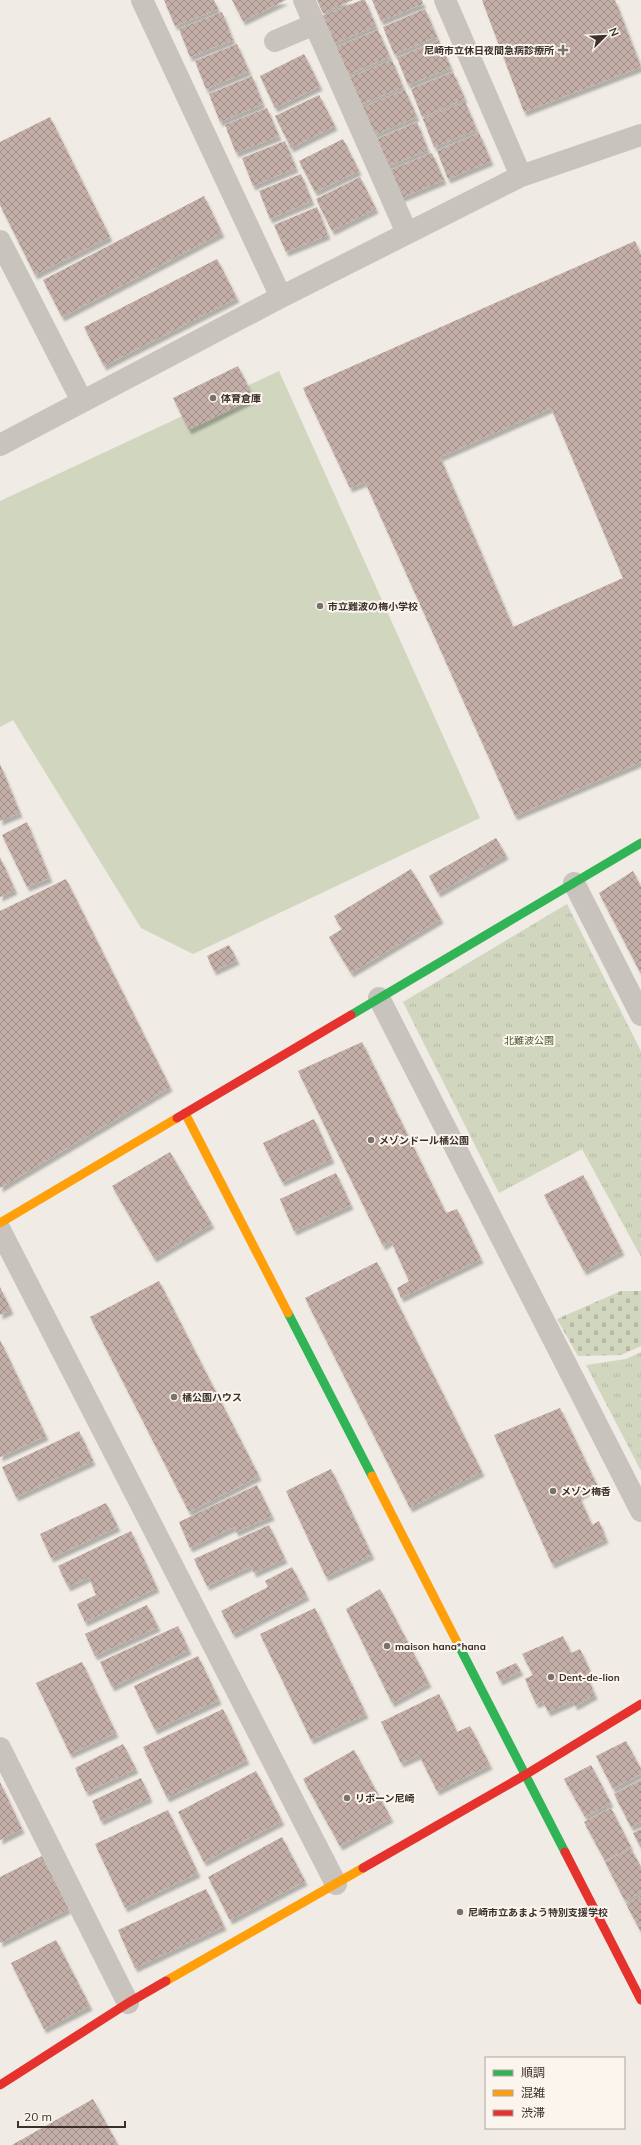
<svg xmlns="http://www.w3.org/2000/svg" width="641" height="2145" font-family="Mulish,'Noto Sans JP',sans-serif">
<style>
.grass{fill:url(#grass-tufts)}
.cemetery{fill:url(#cemetery-stones)}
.pitch{fill:#d1d6bf}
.building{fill:url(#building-cross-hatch);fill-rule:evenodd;filter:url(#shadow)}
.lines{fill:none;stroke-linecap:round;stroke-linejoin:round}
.street{stroke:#c9c3be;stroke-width:22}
.fast{stroke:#30b455;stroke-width:9}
.slow{stroke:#ff9f0a;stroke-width:9}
.jam{stroke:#e5322d;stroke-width:9}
.poi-dot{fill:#7a716c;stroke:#fbf5ee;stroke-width:1.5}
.labels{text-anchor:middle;stroke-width:4;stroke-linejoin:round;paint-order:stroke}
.poi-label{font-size:10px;font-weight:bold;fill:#3b302b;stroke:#fbf5ee;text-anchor:start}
.park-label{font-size:10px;fill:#4a5a2e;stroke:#fbf5ee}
</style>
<defs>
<pattern id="grass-tufts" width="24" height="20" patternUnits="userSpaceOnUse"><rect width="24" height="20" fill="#d1d6bf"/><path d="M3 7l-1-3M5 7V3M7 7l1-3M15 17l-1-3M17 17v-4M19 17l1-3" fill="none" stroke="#b4b8a4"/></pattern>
<pattern id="cemetery-stones" width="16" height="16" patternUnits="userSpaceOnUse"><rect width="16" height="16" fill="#d1d6bf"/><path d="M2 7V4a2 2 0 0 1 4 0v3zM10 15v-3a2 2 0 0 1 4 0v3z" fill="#b4b8a4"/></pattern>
<pattern id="building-cross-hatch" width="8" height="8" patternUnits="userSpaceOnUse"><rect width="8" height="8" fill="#c3afa7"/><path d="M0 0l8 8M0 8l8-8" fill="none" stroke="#a08f88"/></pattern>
<filter id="shadow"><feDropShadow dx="2.5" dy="4.5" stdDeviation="1" flood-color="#0004"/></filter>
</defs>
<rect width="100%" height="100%" fill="#f0ebe5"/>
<path class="grass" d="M567 904 641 1051V1257L582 1149 499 1193 403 1002Z
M641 1352V1471L586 1365 626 1359Z"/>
<path class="cemetery" d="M621 1291H641V1346L621 1355 578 1356 557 1319Z"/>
<path class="pitch" d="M279 371 480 818 193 954 141 928 13 720 0 727V501Z"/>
<path class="building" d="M164 0H214L218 9 175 26Z
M232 0H286L243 21Z
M317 0H353L323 13Z
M362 0H365L376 26 333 44 322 16Z
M372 0H422L423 4 381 21Z
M482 0H615L641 67 524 112Z
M425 9 437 37 394 54 383 27Z
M222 12 233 40 190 57 179 29Z
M378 30 390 57 347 75 336 47Z
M439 40 451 68 408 85 397 58Z
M237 44 249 71 206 89 195 61Z
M304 54 320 86 275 108 260 76Z
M392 60 403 87 360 105 350 77Z
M453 72 465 99 422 117 411 89Z
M252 76 263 104 220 122 209 94Z
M405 90 417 117 374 135 363 107Z
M319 95 335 126 291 148 275 116Z
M465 102 477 130 434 147 423 119Z
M267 108 279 136 236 153 225 125Z
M50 117 110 237 35 275 0 205V142Z
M417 122 428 150 386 167 375 140Z
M479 133 491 161 448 179 437 151Z
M343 139 359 171 315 192 299 161Z
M285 141 296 168 253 186 242 158Z
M432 153 444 180 401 198 390 170Z
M301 174 312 201 270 219 259 191Z
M360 177 376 209 332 231 316 199Z
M204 196 222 233 62 317 43 280Z
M317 207 328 235 286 252 274 225Z
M635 241 641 255V762L515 816 365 482 350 488 303 388ZM551 408 623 578 513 627 440 457Z
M217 259 237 298 104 366 84 327Z
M238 366 254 398 189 430 173 398Z
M0 764 20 813 0 821Z
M27 822 50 878 27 887 2 835Z
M496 838 506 855 438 893 429 876Z
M0 857 15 890 0 897Z
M411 869 441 919 351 973 329 937 342 929 334 916Z
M633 871 641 887V974L599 893Z
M66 879 170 1087 0 1188V911Z
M229 945 237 960 214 971 207 956Z
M362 1042 446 1213 457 1209 481 1259 401 1298 397 1288 409 1281 391 1241 383 1246 298 1071Z
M314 1119 332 1159 282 1182 263 1143Z
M170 1152 212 1224 154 1258 112 1186Z
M336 1173 351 1205 294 1231 280 1199Z
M583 1175 622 1251 584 1271 544 1195Z
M377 1262 482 1472 410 1508 305 1298Z
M159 1281 259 1476 189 1512 90 1317Z
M0 1287 11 1310 0 1315Z
M0 1340 46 1436 0 1457Z
M560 1408 597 1485 579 1496 592 1525 599 1521 606 1539 552 1564 494 1435Z
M79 1431 93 1461 16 1497 2 1467Z
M331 1469 372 1555 326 1577 286 1491Z
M257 1485 272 1516 236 1532 234 1527 190 1548 179 1522Z
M106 1503 118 1527 51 1558 40 1534Z
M269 1525 285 1559 254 1573 251 1566 207 1586 194 1559Z
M131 1531 157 1588 85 1622 77 1604 96 1595 89 1577 68 1587 58 1566Z
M292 1567 307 1596 233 1634 221 1611 268 1587 265 1581Z
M380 1589 429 1683 392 1703 346 1609Z
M147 1605 158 1627 95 1656 85 1634Z
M315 1608 366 1714 311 1740 260 1634Z
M178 1626 189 1650 112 1687 100 1662Z
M563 1636 571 1653 580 1649 591 1673 587 1676 595 1695 575 1706 573 1701 548 1712 543 1701 536 1704 525 1679 533 1675 522 1654Z
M198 1656 219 1700 155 1730 134 1686Z
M82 1662 116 1733 70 1754 36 1683Z
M516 1663 521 1671 500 1681 496 1672Z
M439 1694 457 1732 470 1726 490 1765 437 1791 419 1755 401 1763 381 1722Z
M223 1709 247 1760 167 1798 143 1747Z
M626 1741 641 1769V1774L613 1789 596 1756Z
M123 1744 136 1769 86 1792 75 1768Z
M354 1750 391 1818 340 1846 303 1779Z
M591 1765 611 1803 585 1817 564 1779Z
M256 1771 282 1821 204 1862 178 1812Z
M141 1778 150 1798 101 1821 92 1801Z
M641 1780V1822L631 1827 614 1794Z
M0 1782 22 1829 0 1840Z
M611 1808 631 1847 605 1861 584 1822Z
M168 1810 198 1873 125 1908 95 1844Z
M641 1829V1848L633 1833Z
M282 1837 305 1881 230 1920 208 1877Z
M631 1849 641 1867V1892L625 1901 605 1862Z
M42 1856 69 1909 0 1943V1877Z
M206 1889 224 1926 135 1968 118 1930Z
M641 1896V1932L626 1904Z
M56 1940 90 2006 44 2029 11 1963Z
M93 2099 118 2145H12Z"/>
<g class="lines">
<path class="street" d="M142 0 281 297
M304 0 407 233
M445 0 521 176
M275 41 315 24
M0 241 82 401
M0 445 281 297 521 176 641 135
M574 883 641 1015
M379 998 641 1511
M0 1230 336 1884
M0 1748 128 2003"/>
<path class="fast" d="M351 1015 641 843
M288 1313 372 1476
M458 1644 565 1852"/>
<path class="slow" d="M185 1113 288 1313
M0 1223 177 1118
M372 1476 458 1644
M166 1981 363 1868"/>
<path class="jam" d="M177 1118 351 1015
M565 1852 641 2000
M363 1868 525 1775 641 1704
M0 2085 128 2003 166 1981"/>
</g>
<g class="poi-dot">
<path d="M561 44h4v4h4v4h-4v4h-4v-4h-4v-4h4z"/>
<circle cx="213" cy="398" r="4"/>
<circle cx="320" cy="606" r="4"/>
<circle cx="371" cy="1140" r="4"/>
<circle cx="174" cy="1397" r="4"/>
<circle cx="553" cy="1491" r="4"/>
<circle cx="387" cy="1646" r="4"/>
<circle cx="551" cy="1677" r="4"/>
<circle cx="347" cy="1798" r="4"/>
<circle cx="460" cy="1912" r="4"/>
</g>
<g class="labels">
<g class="poi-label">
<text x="554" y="54" text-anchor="end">尼崎市立休日夜間急病診療所</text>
<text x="221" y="402">体育倉庫</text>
<text x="328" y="610">市立難波の梅小学校</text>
<text x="379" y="1144">メゾンドール橘公園</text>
<text x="182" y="1401">橘公園ハウス</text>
<text x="561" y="1495">メゾン梅香</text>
<text x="395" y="1650">maison hana*hana</text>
<text x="559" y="1681">Dent-de-lion</text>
<text x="355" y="1802">リボーン尼崎</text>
<text x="468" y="1916">尼崎市立あまよう特別支援学校</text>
</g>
<g class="park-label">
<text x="529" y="1044">北難波公園</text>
</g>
</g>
<rect x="485" y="2057" width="140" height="72" fill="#fbf5ee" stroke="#aea6a0"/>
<rect x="493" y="2070" width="20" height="6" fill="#30b455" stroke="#aea6a0"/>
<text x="521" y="2077" font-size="12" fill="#3b302b">順調</text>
<rect x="493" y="2090" width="20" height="6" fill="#ff9f0a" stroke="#aea6a0"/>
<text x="521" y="2097" font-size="12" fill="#3b302b">混雑</text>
<rect x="493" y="2110" width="20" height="6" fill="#e5322d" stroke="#aea6a0"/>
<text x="521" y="2117" font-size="12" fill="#3b302b">渋滞</text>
<g transform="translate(605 36) rotate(66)" stroke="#fbf5ee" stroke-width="3" paint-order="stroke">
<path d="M0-3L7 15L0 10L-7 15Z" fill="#3b302b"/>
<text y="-6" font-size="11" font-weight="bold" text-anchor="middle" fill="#3b302b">N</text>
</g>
<path d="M18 2121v6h107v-6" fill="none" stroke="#3b302b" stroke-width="2"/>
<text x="24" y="2121" font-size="12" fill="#3b302b" stroke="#fbf5ee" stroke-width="3" paint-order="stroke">20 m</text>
</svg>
